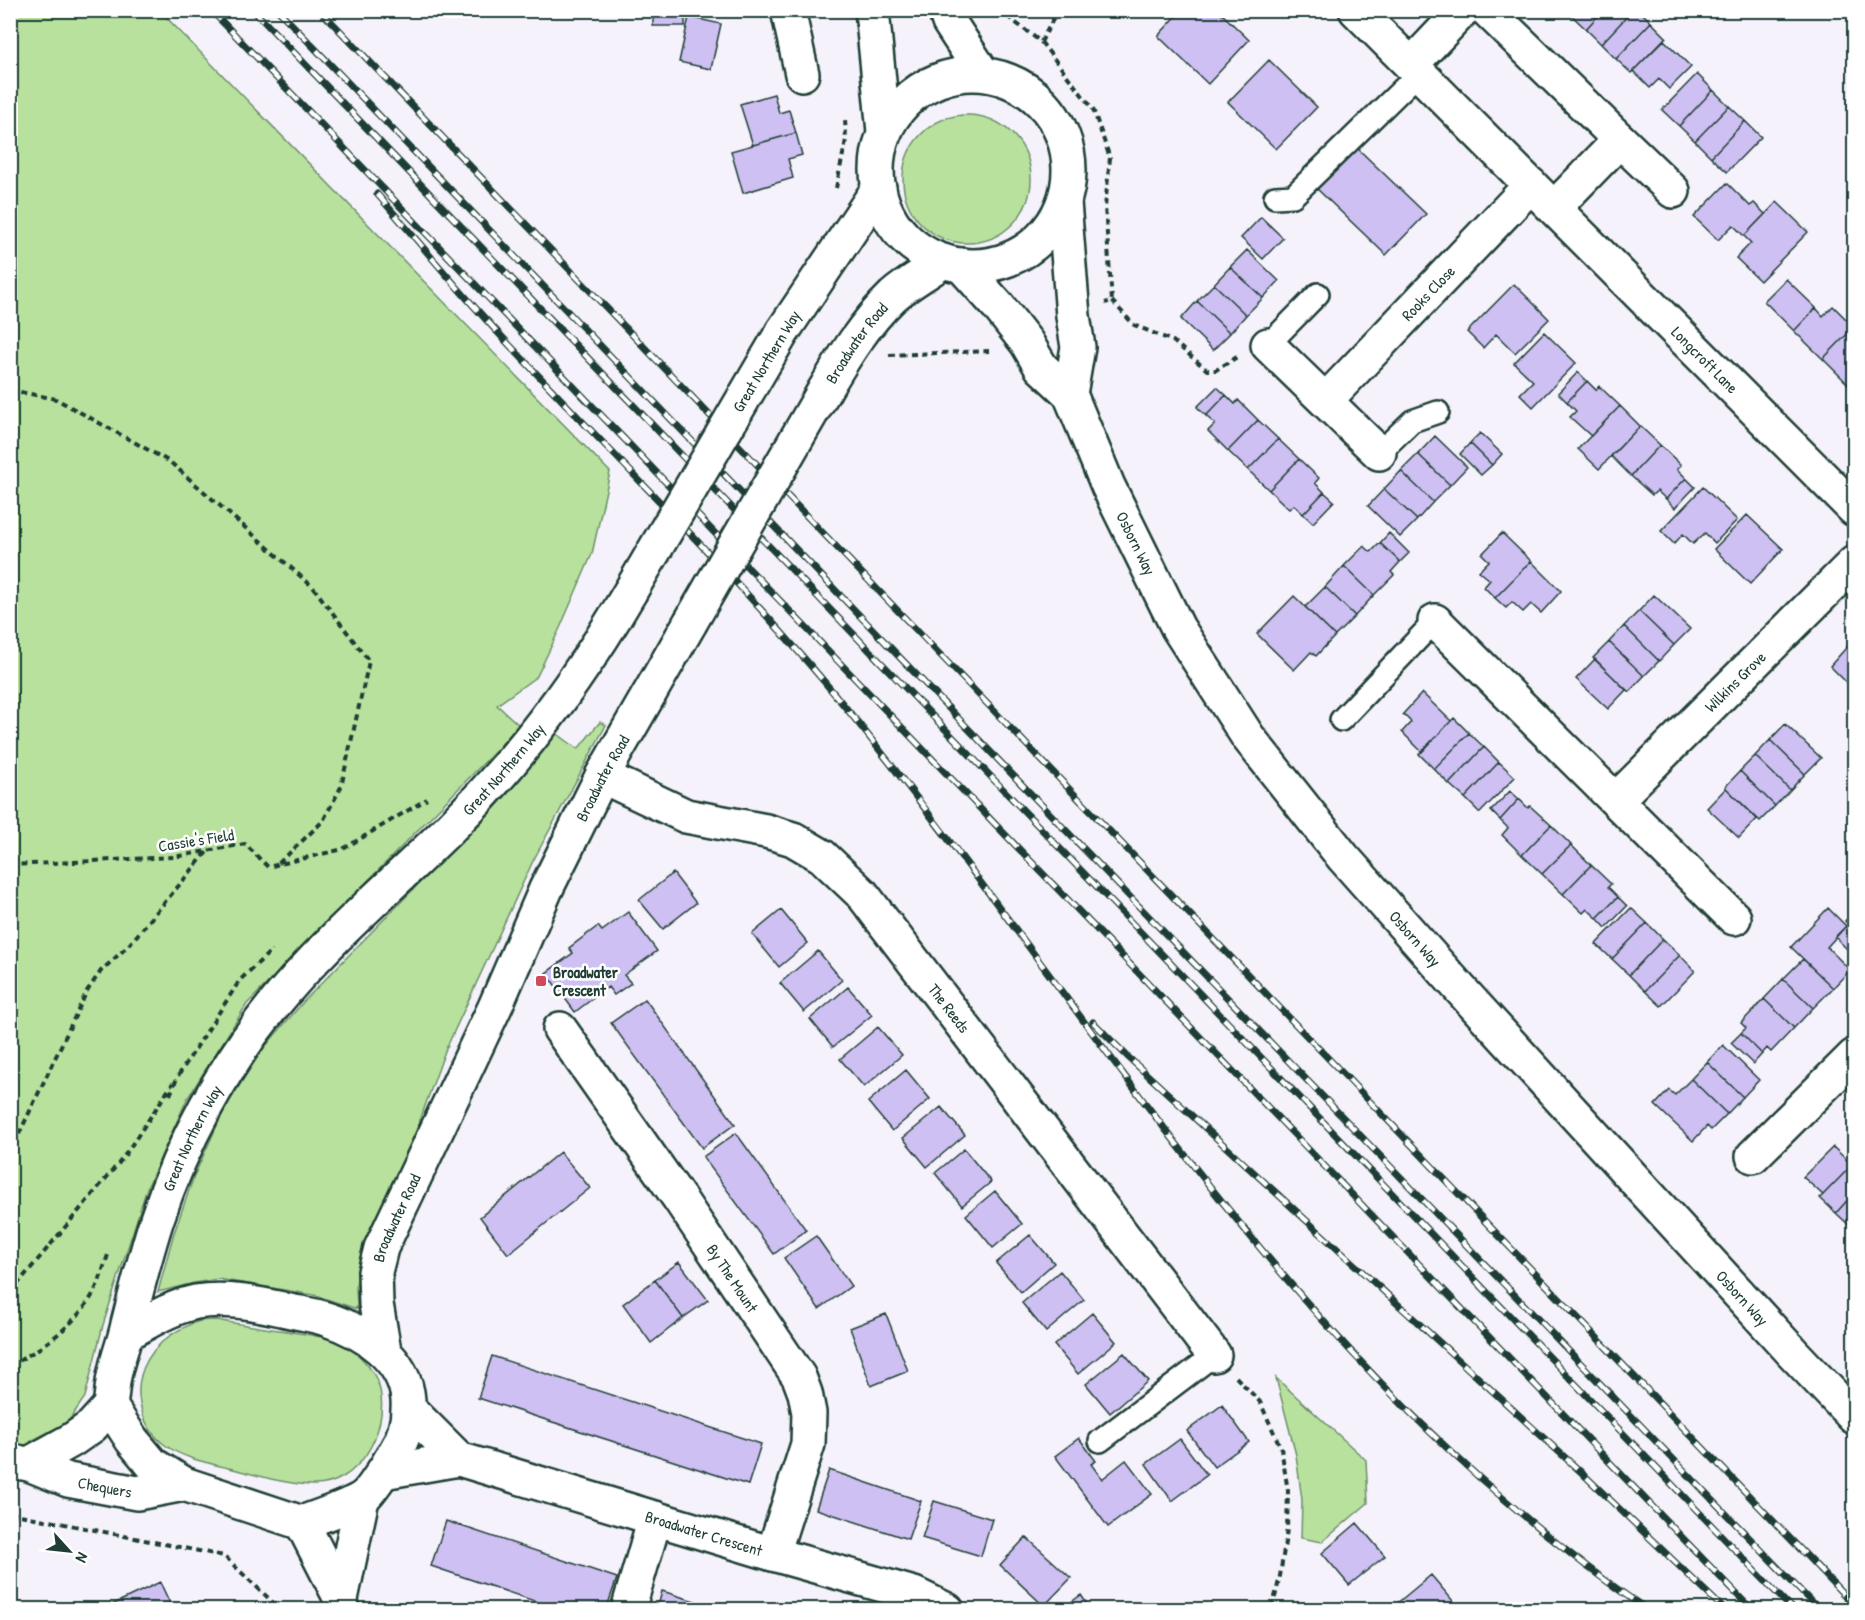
<svg xmlns="http://www.w3.org/2000/svg" width="1865" height="1620" font-family="'Patrick Hand',sans-serif">
<style>
.green{fill:#b8e19e;stroke:#6c8f69;stroke-width:1.5}
.building{fill:#cec0f2;stroke:#1f3d34;stroke-width:1.5}
.lines{fill:none;stroke-linecap:round;stroke-linejoin:round}
.service-casing{stroke:#1f3d34;stroke-width:26}
.minor-casing{stroke:#1f3d34;stroke-width:38}
.tertiary-casing{stroke:#1f3d34;stroke-width:38}
.primary-casing{stroke:#1f3d34;stroke-width:38}
.path{stroke:#1f3d34;stroke-width:4;stroke-dasharray:6 4.5;stroke-linecap:butt}
.service{stroke:#fff;stroke-width:21}
.minor{stroke:#fff;stroke-width:33}
.tertiary{stroke:#fff;stroke-width:33}
.primary{stroke:#fff;stroke-width:33}
.rail-casing{stroke:#1f3d34;stroke-width:7}
.rail{stroke:#fff;stroke-width:4.5;stroke-dasharray:14;stroke-linecap:butt}
.primary-bridge-casing{stroke:#1f3d34;stroke-width:38;stroke-linecap:butt}
.primary-bridge{stroke:#fff;stroke-width:33}
.poi-dot{fill:#d1495b;stroke:#fff;stroke-width:2}
.labels{text-anchor:middle;stroke-width:5;stroke-linejoin:round;paint-order:stroke}
.street-label{font-size:16px;fill:#1f3d34;stroke:#fff}
.poi-label{font-size:16px;font-weight:bold;fill:#1f3d34;stroke:#fff;text-anchor:start}
</style>
<rect width="100%" height="100%" fill="#f5f2fc"/>
<filter id="ink" filterUnits="userSpaceOnUse"><feTurbulence type="fractalNoise" baseFrequency=".0167" numOctaves="2"/><feDisplacementMap in="SourceGraphic" scale="12" xChannelSelector="R" yChannelSelector="G"/><feConvolveMatrix kernelMatrix="1 2 1 2 8 2 1 2 1" color-interpolation-filters="sRGB"/></filter>
<g filter="url(#ink)">
<path class="green" d="M10 11H160L610 472 592 554 560 628 537 676 497 705 520 726 247 1004 187 1099 147 1188 103 1325 85 1397 68 1422 31 1441 29 1464 10 1461Z
M903 179a64 64 0 1 1 128 0a64 64 0 1 1-128 0Z
M600 722 606 725 533 861 445 1051 405 1161 367 1238 360 1257 356 1286 357 1309 314 1295 218 1279 194 1283 158 1292 173 1236 194 1176 226 1106 262 1050 305 1000 489 812 556 733 578 749Z
M215 1320C239 1324 263 1328 287 1331 306 1335 327 1336 344 1345 360 1353 376 1372 380 1390 389 1431 358 1487 312 1485 285 1484 259 1476 233 1469 209 1463 184 1459 165 1445 151 1435 143 1419 140 1403 134 1372 153 1343 181 1329 186 1327 191 1323 197 1322 203 1320 209 1320 215 1320Z
M1276 1378 1366 1460 1368 1503 1322 1542 1301 1538 1302 1500 1296 1455Z"/>
<path class="building" d="M653 10H685V26H653Z
M1182 10H1218L1249 40 1208 84 1158 36Z
M1574 10H1603L1586 29 1570 14Z
M1603 10H1633L1601 44 1586 29Z
M1633 10H1639L1651 22 1616 59 1601 44Z
M689 17 721 24 711 69 679 62Z
M1651 22 1666 37 1631 73 1616 59Z
M1664 40 1691 67 1669 89 1659 79 1650 88 1633 71Z
M1269 60 1317 107 1276 149 1228 102Z
M1697 74 1713 90 1679 126 1662 110Z
M1713 90 1729 106 1695 141 1679 126Z
M774 94 779 113 789 110 796 133 753 145 740 104Z
M1729 106 1745 121 1711 157 1695 141Z
M1745 121 1761 137 1727 172 1711 157Z
M796 133 802 155 788 159 793 178 743 193 731 151Z
M1355 146 1426 214 1386 255 1315 187Z
M1727 183 1750 206 1754 203 1765 214 1744 236 1733 225 1718 240 1694 217Z
M1777 202 1808 232 1760 281 1736 258 1751 243 1744 236Z
M1261 217 1283 238 1263 259 1241 238Z
M1247 250 1279 281 1263 298 1230 267Z
M1230 267 1263 298 1246 315 1214 284Z
M1786 279 1816 308 1794 331 1764 301Z
M1214 284 1246 315 1230 333 1197 301Z
M1514 284 1549 319 1515 353 1496 334 1483 348 1467 332Z
M1197 301 1230 333 1213 350 1181 319Z
M1833 306 1854 327 1823 359 1794 331 1816 308 1823 316Z
M1854 327V387L1853 389 1823 359Z
M1544 332 1576 363 1533 407 1520 394 1533 381 1514 363Z
M1578 372 1587 381 1567 402 1558 393Z
M1587 381 1596 390 1599 386 1620 406 1591 436 1570 417 1576 411 1567 402Z
M1217 387 1226 395 1206 416 1197 407Z
M1226 395 1235 404 1238 400 1258 420 1228 451 1208 431 1215 424 1206 416Z
M1620 406 1640 426 1599 469 1578 449Z
M1258 420 1278 439 1248 470 1228 451Z
M1640 426 1660 445 1631 476 1611 456Z
M1480 433 1502 454 1492 465 1470 443Z
M1435 436 1467 467 1450 485 1418 454Z
M1278 439 1299 459 1269 490 1248 470Z
M1470 443 1492 465 1481 475 1460 454Z
M1660 445 1681 465 1677 469 1686 478 1666 499 1657 491 1652 495 1631 476Z
M1418 454 1450 485 1433 502 1401 471Z
M1299 459 1319 478 1315 483 1324 492 1303 514 1294 505 1289 509 1269 490Z
M1401 471 1433 502 1417 520 1384 489Z
M1686 478 1695 487 1675 508 1666 499Z
M1703 487 1737 520 1715 543 1705 533 1693 544 1683 534 1674 544 1661 531Z
M1384 489 1417 520 1400 537 1368 506Z
M1324 492 1334 501 1313 523 1303 514Z
M1747 515 1783 549 1750 584 1714 549Z
M1389 533 1409 553 1400 562 1380 543Z
M1502 533 1531 561 1495 598 1484 587 1490 580 1479 571 1489 561 1482 554Z
M1380 543 1400 562 1391 572 1394 575 1374 595 1344 566 1364 546 1371 552Z
M1531 561 1561 591 1541 613 1531 604 1523 612 1512 602 1506 608 1495 598Z
M1344 566 1374 595 1355 616 1325 587Z
M1325 587 1355 616 1335 636 1305 607Z
M1654 595 1690 629 1674 645 1639 611Z
M1294 596 1335 636 1316 656 1311 652 1294 670 1257 634Z
M1639 611 1674 645 1659 661 1624 626Z
M1624 626 1659 661 1644 676 1609 642Z
M1854 639V690L1830 666Z
M1609 642 1644 676 1629 692 1593 658Z
M1595 659 1626 690 1608 709 1576 679Z
M1422 693 1451 721 1422 752 1402 732 1411 722 1403 714Z
M1454 718 1469 733 1434 769 1419 754Z
M1785 724 1821 758 1805 774 1770 740Z
M1469 733 1484 747 1449 784 1434 769Z
M1770 740 1805 774 1790 790 1755 756Z
M1484 747 1499 762 1465 798 1449 784Z
M1755 756 1790 790 1775 806 1740 771Z
M1499 762 1515 777 1480 813 1465 798Z
M1740 771 1775 806 1760 821 1725 787Z
M1726 788 1757 819 1739 838 1707 808Z
M1510 791 1519 799 1500 820 1491 811Z
M1519 799 1528 808 1530 806 1551 825 1522 855 1502 835 1508 828 1500 820Z
M1551 825 1571 845 1542 874 1522 855Z
M1571 845 1591 865 1563 894 1542 874Z
M1591 865 1611 884 1608 887 1618 897 1597 918 1587 909 1583 913 1563 894Z
M673 873 696 903 663 929 639 900Z
M1618 897 1627 906 1606 928 1597 918Z
M1631 908 1647 923 1612 959 1596 944Z
M1828 908 1846 926 1827 947 1850 970 1833 988 1791 947Z
M781 910 808 943 779 967 752 934Z
M1854 911V930L1845 921Z
M628 912 657 951 624 975 631 983 614 995 608 987 575 1012 546 973 573 953 569 948 598 926 602 931Z
M1647 923 1663 939 1629 975 1612 959Z
M1846 926 1854 934V956L1835 937Z
M1663 939 1680 955 1645 991 1629 975Z
M818 951 842 980 804 1012 780 983Z
M1680 955 1695 971 1661 1006 1645 991Z
M1803 959 1833 988 1813 1008 1783 979Z
M1783 979 1813 1008 1794 1028 1764 999Z
M848 987 872 1015 833 1047 810 1019Z
M645 999 735 1124 702 1148 611 1023Z
M1764 999 1794 1028 1771 1052 1767 1048 1762 1054 1741 1033 1746 1028 1741 1023Z
M878 1027 902 1055 864 1087 840 1059Z
M1741 1033 1762 1054 1753 1064 1731 1043Z
M1723 1045 1759 1080 1743 1097 1707 1062Z
M1707 1062 1743 1097 1727 1114 1691 1079Z
M906 1070 930 1099 892 1131 868 1102Z
M1691 1079 1727 1114 1711 1130 1707 1126 1693 1141 1655 1105 1669 1090 1675 1095Z
M941 1107 965 1135 927 1167 903 1138Z
M736 1133 806 1230 774 1254 703 1157Z
M1833 1147 1852 1165 1823 1195 1803 1177Z
M964 1149 991 1182 962 1206 935 1173Z
M560 1152 590 1188 508 1254 480 1217Z
M1854 1163V1193L1836 1213 1820 1198Z
M995 1191 1022 1224 993 1248 966 1215Z
M1854 1193V1224L1851 1227 1836 1213Z
M1030 1235 1054 1263 1021 1292 996 1263Z
M816 1236 851 1286 819 1309 784 1258Z
M679 1262 708 1300 683 1318 655 1280Z
M1060 1271 1084 1300 1046 1332 1022 1303Z
M655 1280 683 1318 651 1343 623 1304Z
M1092 1313 1116 1342 1078 1374 1054 1345Z
M886 1314 908 1371 871 1386 850 1328Z
M1124 1353 1148 1381 1110 1413 1086 1384Z
M492 1356 761 1444 748 1485 478 1398Z
M1222 1405 1249 1442 1214 1467 1187 1431Z
M1079 1438 1096 1461 1091 1464 1102 1479 1126 1460 1152 1494 1108 1527 1055 1456Z
M1180 1439 1207 1475 1172 1501 1146 1464Z
M829 1470 921 1501 908 1539 816 1509Z
M934 1501 992 1519 981 1556 922 1538Z
M446 1521 617 1578 606 1610H561L431 1566Z
M1357 1523 1385 1556 1349 1585 1322 1553Z
M1026 1537 1071 1578 1044 1606 1000 1565Z
M1431 1575 1459 1608 1456 1610H1401L1396 1604Z
M160 1582 173 1610H101Z
M662 1591 724 1610H657Z
M1081 1595 1091 1610H1060Z"/>
<g class="lines">
<g class="service-casing">
<path id="service" d="M1275 197 1293 196 1419 73
M1268 345 1318 294
M1379 453 1412 421 1438 412
M1341 720 1435 621
M1100 1441 1214 1355"/>
</g>
<g class="minor-casing">
<g id="minor">
<path d="M788 10 802 74"/>
<path id="s1" d="M1356 10 1854 509"/>
<path d="M1487 10 1620 140 1554 208"/>
<path d="M1411 65 1463 10"/>
<path d="M1620 140 1673 191"/>
<path d="M1268 345 1379 453"/>
<path id="s2" d="M1326 400 1531 185"/>
<path d="M1435 621 1734 918"/>
<path id="s3" d="M602 776 686 816 766 831 793 839 822 856 863 895 1214 1355"/>
<path id="s4" d="M1616 800 1854 563"/>
<path id="s5" d="M560 1029 679 1198 799 1377 805 1393 809 1413 808 1444 773 1554"/>
<path d="M1753 1156 1854 1056"/>
<path d="M409 1409 459 1459"/>
<path id="s6" d="M383 1472 459 1459 773 1554 914 1594 947 1610"/>
<path d="M628 1610 655 1518"/>
</g>
</g>
<g class="tertiary-casing">
<g id="tertiary">
<path d="M1064 202 1073 316 1078 347 1070 394"/>
<path id="s7" d="M961 265 998 306 1027 343 1041 367 1070 394 1108 486 1178 628 1248 737 1343 857 1462 991 1793 1353 1854 1417"/>
</g>
</g>
<g class="primary-casing">
<g id="primary">
<path d="M872 10 884 132"/>
<path d="M945 10 949 22 983 74"/>
<circle cx="973" cy="170" r="96"/>
<path d="M783 331 879 188"/>
<path id="s8" d="M824 391C844 357 864 324 893 296 908 283 927 273 943 261"/>
<path id="s9" d="M126 1334C148 1322 171 1307 196 1302 224 1297 254 1303 282 1309 296 1313 312 1314 326 1319 363 1331 405 1358 408 1400 409 1419 405 1437 395 1452 388 1464 371 1493 361 1499 346 1508 319 1516 302 1523L184 1484 152 1464 132 1440 110 1406C112 1395 112 1383 115 1372 118 1356 125 1340 128 1324 137 1289 146 1253 157 1219 182 1143 222 1069 272 1007 326 940 393 885 454 824 523 755 581 676 630 592"/>
<path id="s10" d="M384 1351 376 1304 375 1272 381 1248 495 1007 546 889 602 776 690 623"/>
<path id="s11" d="M10 1461 29 1464 68 1480 137 1493 184 1484"/>
<path d="M29 1464 72 1440 92 1426 110 1406"/>
<path d="M302 1523 341 1599"/>
<path d="M342 1610 341 1599 362 1499"/>
</g>
</g>
<path class="path" d="M999 10 1041 42 1058 10
M1041 42 1093 109 1110 158 1105 207 1112 301 1105 303
M836 188 846 140 845 119
M1112 301 1134 325 1173 341 1207 370H1216L1237 357
M889 355 989 351
M10 390 56 399 170 462 313 587 369 661 341 787 323 821 278 864
M10 865 174 857 245 844 268 867 343 849 427 799
M170 1095 178 1076 240 980 272 950
M10 1153 87 991 101 971 128 946 207 852
M10 1293 123 1158 173 1083
M10 1366C44 1347 82 1321 98 1284 102 1274 105 1263 109 1252
M1236 1377 1260 1402 1281 1448 1288 1491 1287 1529 1280 1576 1272 1610
M10 1513 224 1556 281 1610"/>
<use href="#service" class="service"/>
<use href="#minor" class="minor"/>
<use href="#tertiary" class="tertiary"/>
<use href="#primary" class="primary"/>
<g class="rail-casing">
<path id="rail" d="M211 10 1752 1610
M253 10 1793 1610
M278 10 1128 895 1819 1610
M320 10 1854 1605
M377 194C415 237 451 282 490 324 612 456 742 579 855 719 1061 975 1234 1260 1482 1480 1535 1526 1589 1571 1648 1610
M1093 1022 1129 1058 1581 1472 1725 1610"/>
</g>
<use href="#rail" class="rail"/>
<g class="primary-bridge-casing">
<path id="primary-bridge" d="M630 592 783 331
M690 623 824 391"/>
</g>
<use href="#primary-bridge" class="primary-bridge"/>
</g>
</g>
<rect class="poi-dot" x="535" y="975" width="12" height="12" rx="3"/>
<g class="labels">
<g class="street-label">
<text dy="6" stroke="none"><textPath href="#s2" startOffset="148">Rooks Close</textPath></text>
<text dy="6" stroke="none"><textPath href="#s8" startOffset="58">Broadwater Road</textPath></text>
<text dy="6" stroke="none"><textPath href="#s1" startOffset="494">Longcroft Lane</textPath></text>
<text transform="translate(766 361) rotate(-59)" y="6">Great Northern Way</text>
<text dy="6" stroke="none"><textPath href="#s7" startOffset="333">Osborn Way</textPath></text>
<text dy="6" stroke="none"><textPath href="#s4" startOffset="168">Wilkins Grove</textPath></text>
<text dy="6" stroke="none"><textPath href="#s9" startOffset="1509">Great Northern Way</textPath></text>
<text dy="6" stroke="none"><textPath href="#s10" startOffset="624">Broadwater Road</textPath></text>
<text transform="translate(196 840) rotate(-9)" y="6">Cassie's Field</text>
<text dy="6" stroke="none"><textPath href="#s7" startOffset="819">Osborn Way</textPath></text>
<text dy="6" stroke="none"><textPath href="#s3" startOffset="435">The Reeds</textPath></text>
<text dy="6" stroke="none"><textPath href="#s9" startOffset="1023">Great Northern Way</textPath></text>
<text dy="6" stroke="none"><textPath href="#s10" startOffset="138">Broadwater Road</textPath></text>
<text dy="6" stroke="none"><textPath href="#s5" startOffset="303">By The Mount</textPath></text>
<text dy="6" stroke="none"><textPath href="#s7" startOffset="1305">Osborn Way</textPath></text>
<text dy="6" stroke="none"><textPath href="#s11" startOffset="99">Chequers</textPath></text>
<text dy="6" stroke="none"><textPath href="#s6" startOffset="333">Broadwater Crescent</textPath></text>
</g>
<g class="poi-label">
<text x="553" y="978">Broadwater<tspan x="553" dy="18">Crescent</tspan></text>
</g>
</g>
<rect width="1865" height="1620" fill="none" stroke="#fff" stroke-width="36"/>
<rect x="18" y="18" width="1829" height="1584" fill="none" stroke="#1f3d34" stroke-width="2" filter="url(#ink)"/>
<g transform="translate(69 1551) rotate(117)" stroke="#ffffff" stroke-width="4.5" paint-order="stroke">
<path d="M0-4.5L10 22L0 15L-10 22Z" fill="#1f3d34"/>
<text y="-9" font-size="16" font-weight="bold" text-anchor="middle" fill="#1f3d34">N</text>
</g>
</svg>
